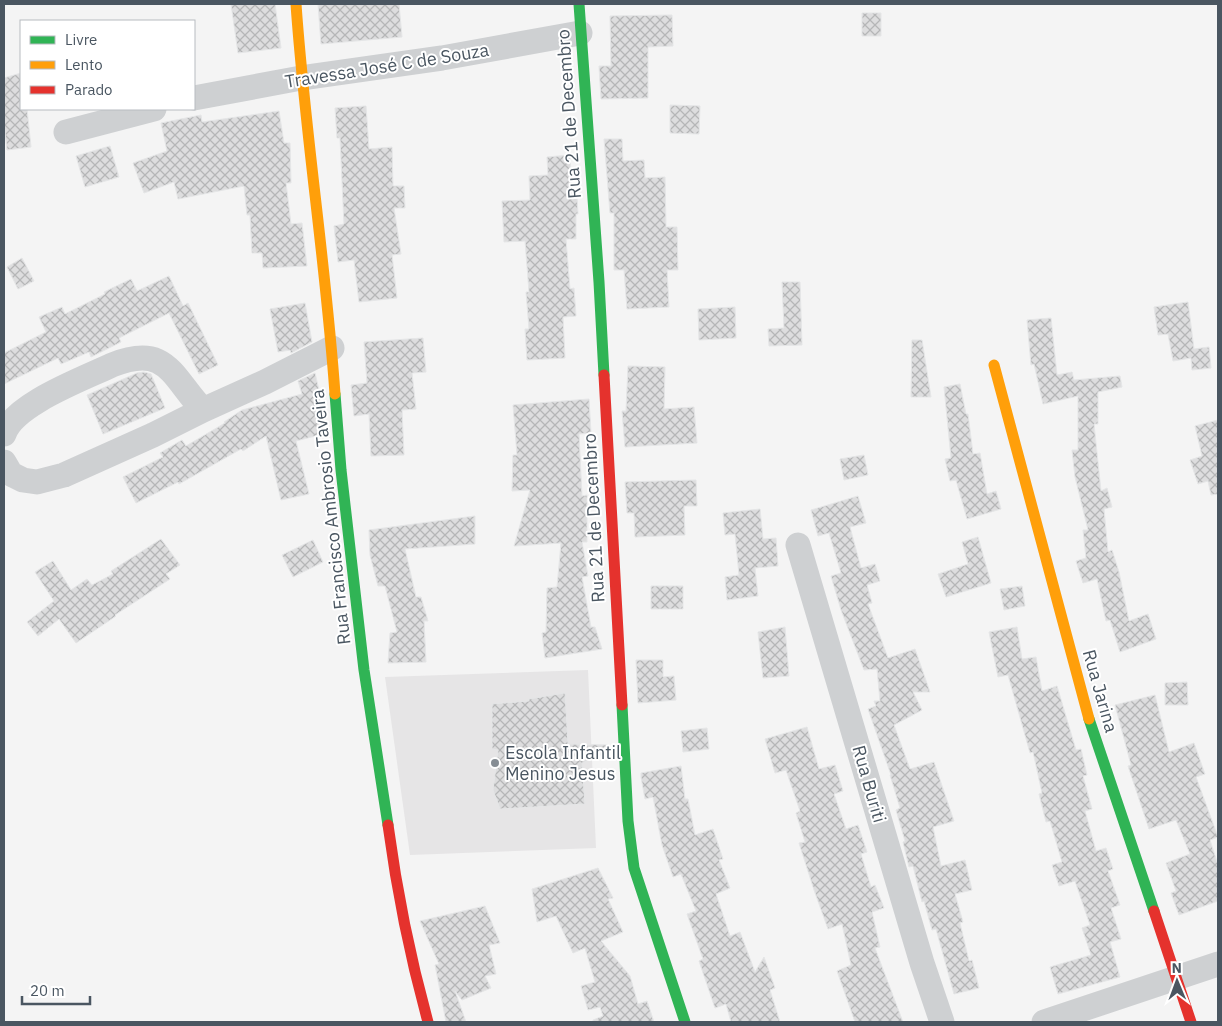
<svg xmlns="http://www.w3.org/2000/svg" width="1222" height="1026" font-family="'IBM Plex Sans',sans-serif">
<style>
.education{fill:#e6e5e6}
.building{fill:url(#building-cross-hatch);stroke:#e5e6e7}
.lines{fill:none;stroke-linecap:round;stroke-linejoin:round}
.street{stroke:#ced0d2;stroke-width:25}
.fast{stroke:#30b455;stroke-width:11}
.slow{stroke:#ff9f0a;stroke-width:11}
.jam{stroke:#e5322d;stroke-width:11}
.poi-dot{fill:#868d94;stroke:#fff;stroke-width:2}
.labels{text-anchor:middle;stroke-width:4;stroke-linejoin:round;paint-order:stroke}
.street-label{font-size:18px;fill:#4a5661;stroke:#fff}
.poi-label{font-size:18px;fill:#4a5661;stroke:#fff;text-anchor:start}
</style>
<defs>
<pattern id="building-cross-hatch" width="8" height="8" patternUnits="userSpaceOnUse" patternTransform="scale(1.25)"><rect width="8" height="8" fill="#ddddde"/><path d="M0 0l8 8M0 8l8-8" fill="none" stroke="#b5b6b7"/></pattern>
</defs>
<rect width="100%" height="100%" fill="#f4f4f4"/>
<path class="education" d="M588 670 596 848 410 855 385 677Z"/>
<path class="building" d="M231 4H275L281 48 238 53Z
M318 4H399L402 37 321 44Z
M862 13H881V36H862Z
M672 15 673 46 648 47V98L601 99 599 66H611L610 16Z
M21 73V109H27L31 147 7 150 4 124V78Z
M670 105 700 106 699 134 670 133Z
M366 106 369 149 392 147 393 186H404L405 208H394L401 254 392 255 397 298 359 302 354 260 338 262 334 226 344 224 340 138H337L335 108Z
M279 111 284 143H290L291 183H286L291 224 302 223 307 266 263 268 262 253H252L250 215H247L244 186 178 199 174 182 144 193 133 163 167 151 161 123 201 115 202 122Z
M604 139H622L623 161 644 160 645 178 665 177 666 227H677L678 270H667L669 307 627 309 624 270H614V213H610Z
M110 146 119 177 85 187 76 156Z
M570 155 572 198 577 197 578 214H576V239H566L570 289 574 288 576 316 563 317 565 358 527 360 525 329H529L526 292H529L525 241 504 242 502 201 530 200 529 176 548 175 547 157Z
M22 258 34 281 18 289 7 267Z
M169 276 183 306 188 303 218 365 199 374 169 313 119 338 121 342 91 357 89 352 61 364 58 358 4 384V353L46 332 39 317 62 307 65 314 105 294 104 292 131 279 137 291Z
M782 282H800L802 345 769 346 768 329 784 328Z
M1188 302 1194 349 1209 347 1211 368 1192 370 1191 358 1173 361 1168 334 1158 335 1154 307Z
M305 303 312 342 291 353 290 350 278 352 270 309Z
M735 307 736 338 699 340 698 309Z
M1051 318 1057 375 1072 372 1074 380 1120 376 1122 387 1098 392V424H1094L1101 491 1107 488 1112 507 1104 509 1108 552 1112 550 1119 572 1129 621 1148 614 1156 639 1120 652 1110 620 1106 621 1097 579 1083 583 1076 561 1086 558 1083 530H1088L1075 477 1072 450H1078V396L1043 404 1034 364 1031 365 1027 320Z
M423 338 426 372 412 373 416 409 402 410 404 455 371 456 369 414 354 416 351 385 367 383 364 342Z
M912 340H922L931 397H911Z
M628 366 665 367 664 409 694 407 697 443 625 447 622 411H626Z
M144 372 151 374 165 408 103 434 87 395 137 373Z
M315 373 319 390 323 434 296 441 309 494 281 500 266 436 243 451 241 449 179 484 178 482 136 503 123 477 163 457 160 453 182 440 186 446 225 423 224 422 242 410 302 394 298 381Z
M960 384 966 414H968L973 454 980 453 987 494 996 491 1001 509 967 519 956 480 950 481 945 459 951 458 944 387Z
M589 399 591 433 579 434 582 496 587 495V542H582L588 576 582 577 591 627H595L602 649 545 658 542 633 546 632 547 588 557 587 561 543 514 546 530 490 512 491 513 455H517L513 405Z
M1218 420V494L1211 495 1208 481 1198 484 1190 460 1202 456 1195 426Z
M864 455 868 475 844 480 840 459Z
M696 480 697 506H684L685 535 635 537 634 513H627L625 482Z
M858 496 866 523 850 527 861 568 875 564 880 581 867 585 872 603 868 604 888 658 915 649 930 692H913L922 710 894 725 910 769 934 762 954 821 933 827 941 866 965 860 972 890 955 894 963 922 960 923 969 961 972 960 979 988 954 994 936 929 932 930 924 901 922 902 913 866 909 867 903 842 905 841 896 810 900 808 890 775H891L868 709 876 706 874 701H880L877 669 864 670 841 610 831 576 841 573 829 533 818 536 811 510Z
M760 509 763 539 776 538 778 566 755 568 758 596 727 600 725 577 739 575 735 534 725 535 723 513Z
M475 516V544L405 549 416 597H421L428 621H424L426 662 388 663 390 633 397 632 385 586H378L370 555 369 530Z
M978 537 991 583 946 597 938 574 968 564 962 542Z
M161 539 180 565 166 574 170 579 115 615 116 616 76 643 59 619 38 636 27 622 54 601 35 572 53 561 71 590 87 579 92 585 113 574 111 571Z
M313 540 323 562 293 577 282 555Z
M651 586H683V609H651Z
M1022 586 1025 606 1004 610 1000 589Z
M785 627 789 676 763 678 758 632Z
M1017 627 1022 659 1036 657 1042 691 1057 686 1076 750 1081 749 1087 775 1083 776 1092 809 1085 811 1096 851 1106 848 1113 869 1108 871 1120 905 1111 908 1121 939 1110 942 1120 977 1058 994 1050 967 1091 955 1082 928 1090 925 1075 881 1059 886 1052 865 1062 862 1050 821 1046 822 1039 794 1042 793 1033 752 1030 753 1008 675 998 677 989 632Z
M636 660H663V677L674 676 676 700 638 703Z
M1187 682 1188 705H1165V683Z
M565 693 568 744 608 745 609 752 582 763 585 804 500 809 493 790 498 750 492 749V704L529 701V699Z
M1155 695 1169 752 1194 743 1205 774 1196 777 1218 837 1210 840 1218 865V901L1179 915 1171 893 1176 891 1166 863 1190 854 1176 820 1149 829 1128 766 1131 765 1115 705Z
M807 727 819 769 835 765 843 791 834 794 846 829 858 825 867 852 861 854 871 887 875 885 884 908 872 912 880 947 875 948 903 1022H855L837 971 851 965 842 924 828 929 814 890 799 843 805 842 796 813 800 811 786 770 775 773 765 739Z
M707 728 709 749 683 752 681 731Z
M681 766 685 799H688L695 835 713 829 723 859 719 860 730 888 716 894 730 936 740 932 755 972 764 957 775 988 770 990 780 1022H731L726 1004 715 1008 699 961 703 959 687 914 696 911 681 874 673 877 662 845 653 797 645 799 641 777V773Z
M598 868 613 898 608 899 623 932 601 941 630 976 638 1004 647 1001 654 1022H593V1020L603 1016 600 1007 588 1010 581 986 595 982 585 948 573 953 556 916 537 922 532 889Z
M485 906 500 943 489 945 496 974 485 976 491 988 462 1000 455 991 466 1022H446L435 965 439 964 420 921Z"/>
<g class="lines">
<path class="street" d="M194 98 301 78 442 58 580 33
M66 132 154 109
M4 434C14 404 83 379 112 365 167 343 171 376 203 410
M4 462 11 474 23 480 37 482 64 475 153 435 203 410 265 382 332 348
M798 545 922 963 942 1022
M1044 1022 1218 964"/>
<path class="fast" d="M579 4 599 282 604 375
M335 394 341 470 364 670 388 825
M622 705 628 821 634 868 685 1022
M1089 719 1154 911"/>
<path class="slow" d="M296 4C305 134 326 264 335 394
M994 365 1089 719"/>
<path class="jam" d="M604 375 622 705
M388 825C397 892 410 957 428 1022
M1154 911 1191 1022"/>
</g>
<circle class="poi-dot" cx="495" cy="763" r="5"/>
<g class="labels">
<g class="street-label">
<text transform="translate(387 66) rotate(-9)" y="6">Travessa José C de Souza</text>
<text transform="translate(569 114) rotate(-94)" y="6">Rua 21 de Decembro</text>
<text transform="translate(331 517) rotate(-96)" y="6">Rua Francisco Ambrosio Taveira</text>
<text transform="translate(594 518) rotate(-93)" y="6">Rua 21 de Decembro</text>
<text transform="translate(1100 691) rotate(74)" y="6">Rua Jarina</text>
<text transform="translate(869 784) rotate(74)" y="6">Rua Buriti</text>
</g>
<g class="poi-label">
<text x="505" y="759">Escola Infantil<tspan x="505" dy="21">Menino Jesus</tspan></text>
</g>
</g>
<rect width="1222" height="1026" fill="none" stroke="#4a5661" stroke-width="10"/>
<rect x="20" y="20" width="175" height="90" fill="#ffffff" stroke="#b7bbc0"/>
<rect x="30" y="36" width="25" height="8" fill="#30b455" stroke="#b7bbc0"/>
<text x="65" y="45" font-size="15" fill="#4a5661">Livre</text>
<rect x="30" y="61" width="25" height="8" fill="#ff9f0a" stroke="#b7bbc0"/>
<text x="65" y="70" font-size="15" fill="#4a5661">Lento</text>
<rect x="30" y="86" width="25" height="8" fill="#e5322d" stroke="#b7bbc0"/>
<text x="65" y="95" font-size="15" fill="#4a5661">Parado</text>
<g transform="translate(1177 981) rotate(359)" stroke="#ffffff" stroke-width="4" paint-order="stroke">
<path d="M0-4L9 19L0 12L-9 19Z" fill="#4a5661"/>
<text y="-8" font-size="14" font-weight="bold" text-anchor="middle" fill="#4a5661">N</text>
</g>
<path d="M22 996v8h68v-8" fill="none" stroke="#4a5661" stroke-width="2.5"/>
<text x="30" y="996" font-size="15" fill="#4a5661" stroke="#ffffff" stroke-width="4" paint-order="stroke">20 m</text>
</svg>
